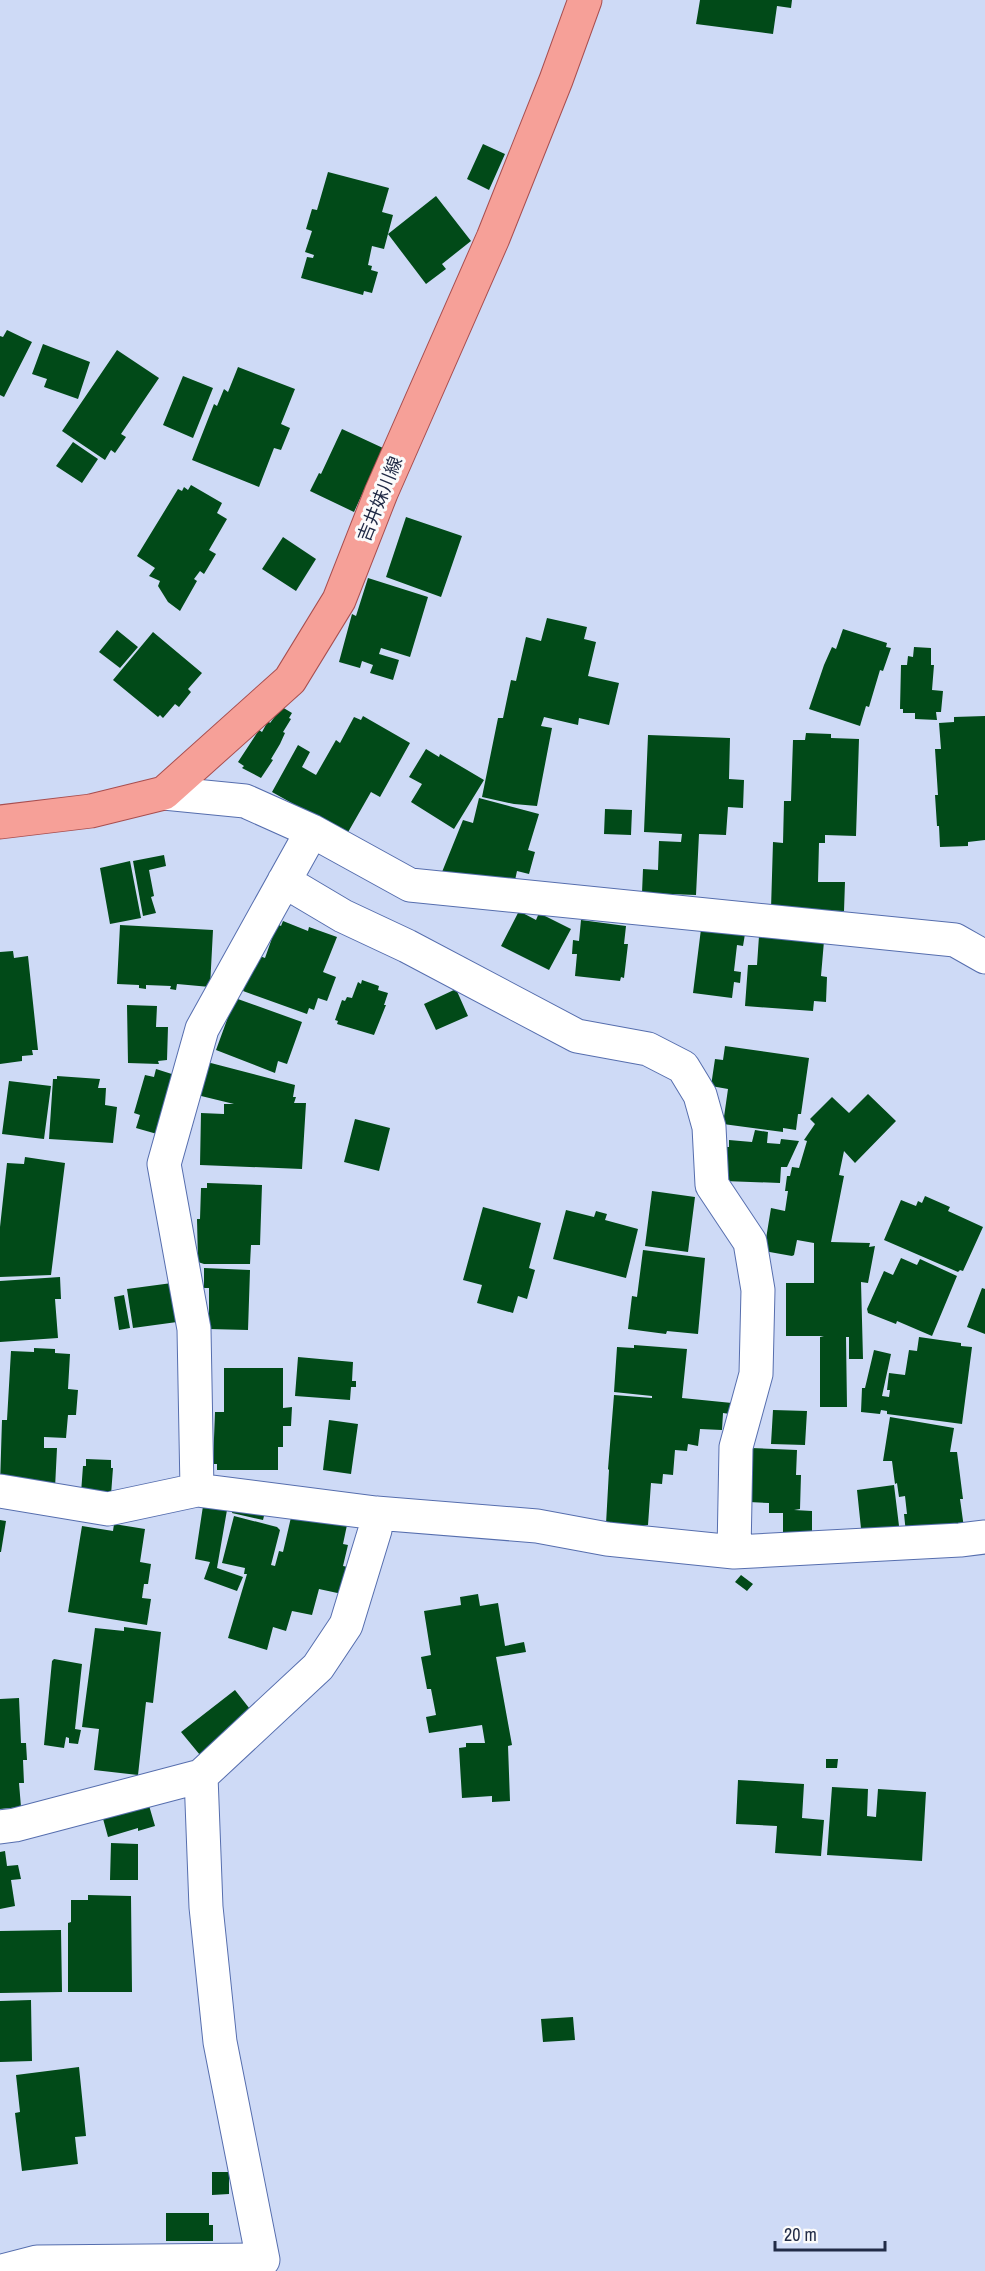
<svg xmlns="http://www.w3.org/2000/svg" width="985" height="2271" font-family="'Archivo Narrow','Noto Sans JP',sans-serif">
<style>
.building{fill:#014a18}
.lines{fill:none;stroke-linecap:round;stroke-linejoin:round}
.minor-casing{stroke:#566eae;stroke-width:35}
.major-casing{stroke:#a84e4f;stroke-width:35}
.minor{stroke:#fff;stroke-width:33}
.major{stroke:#f6a098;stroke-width:33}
.labels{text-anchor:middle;stroke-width:6;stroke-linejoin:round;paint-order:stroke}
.street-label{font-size:18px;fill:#222c47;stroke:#fbfbfb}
</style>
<rect width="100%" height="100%" fill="#cedaf6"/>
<path class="building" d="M700 0H792L791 8 777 6 773 34 696 24Z
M483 144 505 154 489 190 467 179Z
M328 172 389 188 382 212 393 215 384 249 372 246 368 265 372 266 371 270 378 272 372 293 364 291 363 295 301 278 307 257 313 258 314 255 305 252 312 231 306 229 312 209 317 210Z
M436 196 471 241 442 264 446 269 426 284 388 234Z
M7 330 32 342 4 397 0 395V336L3 337Z
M43 344 90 362 78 399 44 387 47 379 32 374Z
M117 350 159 378 121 434 126 437 115 453 111 450 105 460 62 431Z
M238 367 295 389 281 424 290 428 281 450 274 448 259 487 192 460 214 404 217 406 224 389 228 392Z
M183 376 213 388 193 438 163 425Z
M342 429 383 448 354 512 310 491 319 473 321 474Z
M73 442 98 459 82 483 56 466Z
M191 485 222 503 217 513 227 519 209 550 216 554 204 574 200 571 194 579 197 581 180 611 168 602 158 586 160 581 149 576 155 568 137 556 178 489 182 491 184 487 188 490Z
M406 517 462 536 441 597 386 577Z
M283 537 316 559 296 591 262 569Z
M368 578 428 597 410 657 381 648 379 654 399 660 393 680 370 673 373 665 362 661 360 668 339 662 352 614 356 616Z
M547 618 587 627 584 639 596 642 588 676 619 683 609 725 579 718 578 725 544 717 541 726 552 728 537 806 514 804 482 797 498 718H503L511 680 516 681 526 637 541 641Z
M843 629 887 643 886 647 891 648 883 671 880 670 869 707 866 706 860 726 809 709 824 665 832 647 836 649Z
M117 630 138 647 120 668 99 652Z
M153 632 202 673 188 689 191 692 179 707 175 704 163 718 160 715 158 717 113 680Z
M914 647 931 648V665H934L932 690 943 691 941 712H936L937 720 915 719V713H903V709H900L901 665H907L908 656 913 657Z
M282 707 292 713 289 718 291 719 283 732 285 733 280 744 271 759 273 760 261 778 242 768 244 766 238 762 259 730 262 732 268 721 270 723Z
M363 716 410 743 380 797 371 792 347 834 272 792 298 745 310 752 302 767 316 775 336 740 340 743 354 717 361 720Z
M985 716V840L968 842V846L940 847 939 826H937L935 795H938L935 749H941L939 723 954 722V717Z
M806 733 831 734V738L859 739 856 836 825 835V843H819L818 882H845L844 911 771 909 773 842 783 843 784 801H791L793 740H805Z
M648 735 730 738 729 779 744 780 743 808 728 807 726 835 699 834 696 895 642 893 643 869 658 870 659 841 681 842 682 834 644 832Z
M426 749 439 757 440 754 484 780 454 829 411 802 422 784 409 777Z
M479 798 539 814 528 850 535 852 529 874 517 871 514 885 442 872 463 820 473 823Z
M605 809 632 810 631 835 604 834Z
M164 855 166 866 149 870 154 896 151 897 156 913 143 916 133 861Z
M130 861 141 918 110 924 100 868Z
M519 911 536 920 539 913 571 929 549 970 501 946Z
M581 920 626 926 624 944H628L624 978 621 977 620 981 575 976 577 954H572L573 940 579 941Z
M283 921 308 931 309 927 337 937 323 972 336 977 327 1001 318 998 314 1010 309 1008 307 1014 243 991 257 955 265 958 277 924 281 926Z
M120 925 213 930 210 987 177 984 176 990 170 989 171 986 146 985V989L139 988V985L117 984Z
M701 929 745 934 743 946 737 945 734 971 741 972 740 983 734 982 732 998 693 993Z
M759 936 824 941 821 976 827 977 826 1002 814 1001 813 1011 745 1006 748 965H757Z
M13 951 14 958 28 956 38 1050H32L33 1055 22 1056V1061L0 1064V952Z
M362 980 379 986 378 990 388 993 384 1005H386L374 1035 337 1024 338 1021 335 1020 342 1000 345 1001 347 997 352 998 358 982 361 984Z
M456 989 468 1016 436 1030 424 1004Z
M235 998 302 1022 287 1064 278 1061 275 1073 216 1050Z
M127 1005 157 1006 156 1027H168L167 1060 158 1061 159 1064 128 1063Z
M725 1046 809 1058 801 1114H798L796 1130 783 1128V1132L723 1124 728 1089 711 1086 715 1059 723 1060Z
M207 1062 295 1085 293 1097H296L294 1103H306L302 1169 200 1165 201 1113 224 1114V1104H234L197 1095Z
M156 1069 175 1075 157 1134 136 1128 140 1115 134 1113 145 1075 154 1077Z
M57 1076 100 1079 98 1088H106L105 1105 117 1107 113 1143 49 1139 53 1079H57Z
M9 1081 51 1086 44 1139 2 1134Z
M868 1094 896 1121 855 1163 844 1151 839 1175 844 1176 831 1242 870 1243 869 1247 875 1246 868 1283 861 1282 863 1359H849V1337H846L847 1407H820V1337L824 1336H786V1283H814V1243L797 1240 794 1255 792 1256 764 1251 771 1208 785 1211 788 1191H785L787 1176H790L792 1167 799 1168 807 1141 804 1140 815 1124 810 1119 832 1097 849 1113Z
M355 1119 390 1128 379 1171 344 1162Z
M755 1130 768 1132 767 1143 780 1144 781 1139 799 1141 787 1167H781L780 1183 724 1181 725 1147H729V1140L752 1142Z
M25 1157 65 1163 51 1275 0 1277V1227L7 1163 24 1164Z
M207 1183 262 1185 260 1245H251L250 1264H204L198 1262 197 1219H200L201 1188H207Z
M652 1191 695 1197 688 1252 645 1246Z
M925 1196 950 1207 948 1211 983 1227 963 1271 960 1270 958 1272 884 1240 901 1200 916 1206 918 1201 922 1203Z
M483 1207 541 1223 529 1268 535 1270 527 1299 518 1296 513 1313 477 1303 482 1285 463 1280Z
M566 1210 594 1217 596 1211 607 1214 605 1220 638 1229 626 1278 553 1259Z
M643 1250 705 1258 698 1334 667 1331 666 1334 628 1329 632 1296 637 1297Z
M901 1258 917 1265 920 1259 957 1276 932 1336 897 1321 896 1324 868 1313 867 1309 884 1271 893 1275Z
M204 1268 250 1270 248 1330 209 1329V1288H204Z
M60 1277 61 1299H55L58 1338 0 1342V1281Z
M172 1283 177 1322 133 1328 127 1289Z
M982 1288 985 1289V1334L967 1327Z
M124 1295 130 1328 119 1330 114 1297Z
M919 1337 961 1343V1346L972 1347 962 1424 887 1414V1411L881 1410 880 1414 861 1412 862 1388H865L874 1350 891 1354 882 1396 889 1397 890 1390H887L889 1373 905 1375 909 1350 917 1351Z
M634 1345 687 1349 682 1398 732 1403 730 1414 723 1413 722 1430 700 1429 698 1446 688 1444 687 1451 675 1450 673 1475 663 1474 662 1484 651 1483 648 1525 642 1526 606 1524 609 1470 608 1469 614 1395 652 1398V1396L614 1392 617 1347 634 1348Z
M34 1348 55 1349V1353L70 1354 68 1389 78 1390 76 1415H68L66 1438 44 1437V1448H57L55 1488 0 1485 2 1420H7L11 1351 34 1352Z
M298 1357 353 1362 352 1381H356V1387H351L350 1400 295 1396Z
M224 1368H283V1408L292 1407 291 1426H283V1447H278V1470H217V1464H213L215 1412H224Z
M773 1410 807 1411 805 1445 771 1444Z
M890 1417 954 1428 950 1452H957L963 1499H960L964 1528 906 1533 904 1514H907L905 1496 899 1497 897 1483 895 1484 892 1461H883Z
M329 1420 358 1424 351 1474 323 1470Z
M751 1448 797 1450 796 1475H801L800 1509 794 1510 812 1511V1540L783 1539V1513H769V1503L749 1502Z
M86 1459 111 1460V1468H113L111 1495 81 1493 83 1466H86Z
M894 1485 900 1534 862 1538 857 1490Z
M234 1504 265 1512 263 1520 232 1513Z
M203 1506 227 1510 217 1568 243 1577 237 1591 204 1579 210 1562 195 1559Z
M292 1513 347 1525 343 1544 348 1545 343 1566 348 1567 342 1594 319 1589 312 1615 292 1611 286 1631 273 1627 267 1650 228 1638 247 1574H244L245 1568 222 1563 234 1516 277 1527 280 1530 271 1565 275 1566 279 1551 283 1552Z
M0 1520 6 1521 1 1552H0Z
M114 1524 145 1529 140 1562 151 1564 148 1584H144L142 1598 151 1599 147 1625 68 1612 82 1526 113 1531Z
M741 1575 753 1584 747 1591 735 1582Z
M478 1594 480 1606 498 1603 505 1646 524 1642 526 1652 496 1657 512 1745 508 1746 510 1801 492 1802V1796L462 1798 459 1748 466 1747V1743H485L482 1725 429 1733 426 1717 436 1715 431 1689H427L421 1657 431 1655 424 1611 461 1605 460 1597Z
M124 1627 161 1632 153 1703 146 1702 138 1775 94 1770 99 1729 82 1727 95 1628 124 1631Z
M54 1659 82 1664 75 1729 81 1730 78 1744 69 1743V1738L66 1737 64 1748 44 1745 52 1661Z
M235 1690 253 1713 200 1755 181 1732Z
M19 1698 21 1743H26L27 1760H23L24 1783H19L21 1807 0 1809V1699Z
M826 1759H838L837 1768H826Z
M738 1780 804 1784 802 1818 824 1820 821 1856 775 1853 777 1826 736 1824Z
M832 1787 868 1789 867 1816 876 1817 878 1789 926 1792 922 1861 827 1855Z
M148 1802 155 1826 138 1831V1828L108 1837 102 1815Z
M111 1843 138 1844V1880H110Z
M5 1851 7 1866 18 1865 21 1879 11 1880 15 1906 0 1909V1852Z
M88 1895 131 1896 132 1992H68V1923L71 1922V1900H88Z
M61 1930 62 1992 0 1993V1931Z
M31 2000 32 2061 0 2062V2001Z
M573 2017 575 2040 543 2042 541 2019Z
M79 2067 86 2136 75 2137 78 2164 22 2171 15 2113 20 2112 16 2075Z
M212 2172H229V2194L212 2195Z
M166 2213H209V2225H213V2241H166Z"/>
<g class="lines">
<g class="minor-casing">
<path id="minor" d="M164 793 245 801 312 831 410 885 955 940 985 957
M284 881 343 916 407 946 577 1036 648 1049 683 1067 700 1095 709 1127 712 1185 750 1242 758 1290 756 1374 736 1447 734 1552
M197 1490 194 1329 164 1164 202 1029 312 831
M0 1491 108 1509 197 1490 376 1513 537 1526 607 1539 734 1552 960 1540 985 1537
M0 1827 15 1825 201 1776 318 1667 346 1625 375 1530 376 1513
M2 2271 37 2262 263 2260 220 2042 206 1907 201 1776"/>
</g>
<g class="major-casing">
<path id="major" d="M0 822 91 811 164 793 290 680 339 600 381 493 493 238 556 80 585 0"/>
</g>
<use href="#minor" class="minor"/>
<use href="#major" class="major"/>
</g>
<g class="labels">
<g class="street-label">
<text transform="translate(380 499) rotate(-68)" y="6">吉井妹川線</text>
</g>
</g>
<path d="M775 2241v9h110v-9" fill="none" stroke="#222c47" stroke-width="3"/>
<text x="784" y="2241" font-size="18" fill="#222c47" stroke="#fbfbfb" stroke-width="4.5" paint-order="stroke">20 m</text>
</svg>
